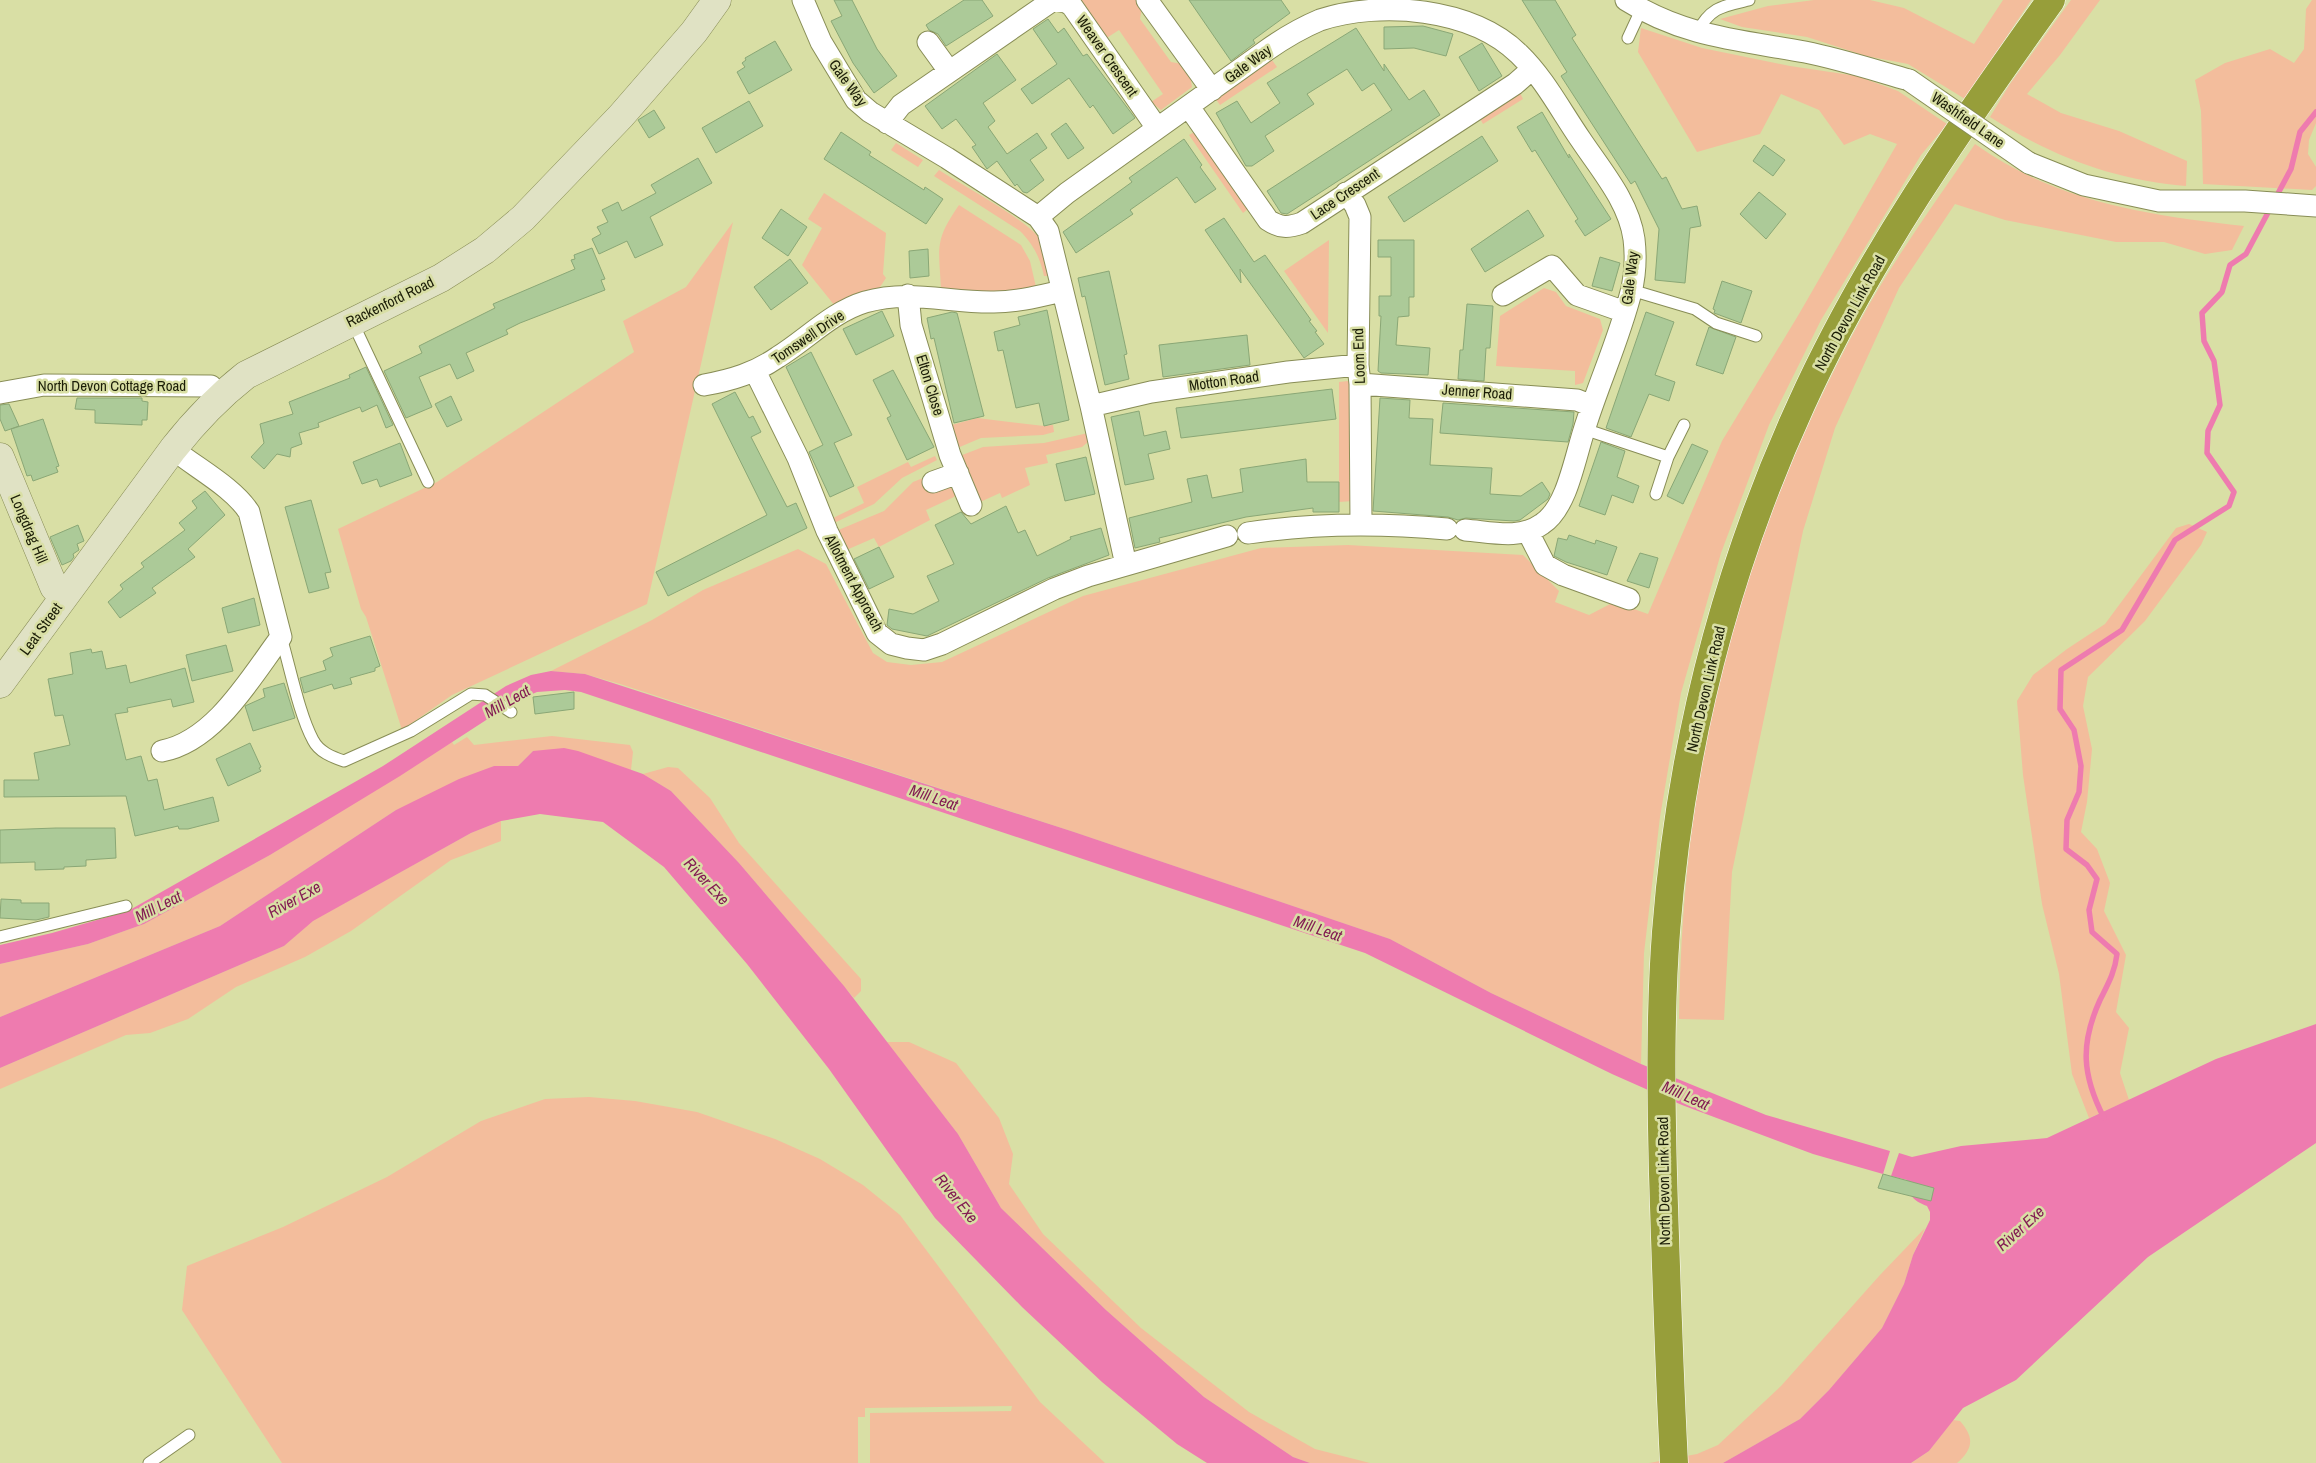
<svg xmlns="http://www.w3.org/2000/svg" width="2316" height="1463" font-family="'Archivo Narrow',sans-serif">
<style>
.green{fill:#f3bd9c}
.water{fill:#ee7baf}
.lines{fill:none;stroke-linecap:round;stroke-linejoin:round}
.stream{stroke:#ee7baf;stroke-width:5.5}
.building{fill:#acca98;stroke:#8aa776}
.lane-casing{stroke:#888d56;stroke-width:13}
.street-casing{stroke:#888d56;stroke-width:23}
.secondary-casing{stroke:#888d56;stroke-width:29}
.highway-casing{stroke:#fff;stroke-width:29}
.lane{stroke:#fff;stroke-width:11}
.street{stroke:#fff;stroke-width:21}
.secondary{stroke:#e0e2c4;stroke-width:28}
.highway{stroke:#979e3a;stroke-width:28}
.street-bridge-casing{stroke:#888d56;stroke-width:23;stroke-linecap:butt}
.street-bridge{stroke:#fff;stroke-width:21}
.labels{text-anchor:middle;stroke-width:5;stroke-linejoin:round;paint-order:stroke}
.street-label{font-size:15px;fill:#1b1d07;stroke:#d9dfa5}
.water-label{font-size:16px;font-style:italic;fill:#831d53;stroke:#d9dfa5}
</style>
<rect width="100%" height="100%" fill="#d9dfa5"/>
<path class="green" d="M1074 0H1137L1142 7 1140 19 1171 62 1182 64 1190 75 1192 87 1161 110 1151 102 1163 94 1119 30 1105 39Z
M1814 0H1870L1904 8 1974 44 2003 0H2031L1965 99 1908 64 1866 56 1807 37 1742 27 1720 19 1768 6Z
M2071 0H2100L2060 55 2027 94 2061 113 2119 131 2187 161 2186 186C2113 180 2051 156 1990 117L2010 84Z
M2312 0H2316V123L2309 140 2308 154 2316 167V186L2312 190 2203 184 2201 111 2195 80 2225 63 2270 49 2294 63 2304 49 2306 9Z
M1641 28 1702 48 1790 66 1857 76 1898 91 1947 124 1921 155 1821 320 1769 425 1721 553 1681 693 1660 817 1644 953 1641 1064 1491 993 1390 939 1074 832 620 684 585 674 551 671 652 620 703 590 798 549 826 564 873 653 887 662 911 665 942 662 1083 596 1261 548 1348 545 1523 555 1559 591 1555 602 1589 615 1614 602 1648 614 1722 441 1799 314 1897 144 1870 134 1844 145 1819 110 1781 94 1760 134 1697 152 1638 52Z
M1272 60 1277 67 1220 105 1215 98Z
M1519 91 1523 99 1483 124 1479 117Z
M1196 131 1249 208 1243 213 1189 135Z
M896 143 923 160 918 167 891 150Z
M1975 144C2056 202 2147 215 2244 226L2232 250 2205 254 2164 242H2116L2005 220 1955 204 1899 288 1835 428 1803 531 1732 872 1724 1020 1679 1019C1680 953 1684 887 1693 822 1717 647 1775 477 1859 323 1893 260 1935 203 1975 144Z
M939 170C960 184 1027 220 1039 238 1046 249 1047 264 1049 276H1044C1040 258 1034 245 1020 231L934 176Z
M824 193 886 233 883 274 886 278 878 290 835 306 802 265 822 228 808 219Z
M959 205 1021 245 1030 261 1036 287C1005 296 972 293 941 289 939 247 934 241 959 205Z
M733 222 647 604 452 695 402 730 366 617 361 609 338 529 437 482 634 352 623 321 686 287Z
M1329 240 1328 333 1284 271Z
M1544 288 1556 292 1566 306 1600 319 1603 330 1583 383 1575 385V371L1496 366 1500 316Z
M1348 381 1352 386 1353 501 1339 502V382Z
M977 418 1044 426 1053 425 1054 432 1043 435 981 438 955 449 948 426Z
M1088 433 1089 441 1082 447 1046 455 1048 463 1025 468 1030 485 1002 498 1000 493 978 503 957 457 983 447 1044 443Z
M935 456 937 460 902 478 874 504 834 523 833 518 864 503 857 487 908 462 911 467Z
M928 476 958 492 954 497 926 510 930 520 879 547 874 538 844 551 836 531 884 511 913 482Z
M2189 524 2207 532 2201 545 2145 621 2088 677 2083 706 2092 749 2087 802 2081 832 2097 849 2110 883 2104 911 2126 955 2116 1012 2129 1028 2120 1073 2129 1100 2089 1118 2072 1074 2059 974 2042 904 2023 775 2017 701 2033 675 2067 649 2105 624 2176 528Z
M552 736 630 745 633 752 631 770 610 764 533 751 518 766H494L396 810 220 926 0 1017V964L88 944 144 924 270 855 452 742 454 745 467 737 474 745Z
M668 767 678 768 710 798 739 843 861 979V991L854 998 739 863 671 791 643 774Z
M501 821V841L451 860 351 931 305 957 236 987 188 1019 150 1033 126 1035 0 1089V1068L284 946 312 921 471 833Z
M887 1042H909L956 1063 999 1118 1013 1154 1009 1184 1043 1234 1141 1328 1249 1412 1315 1449 1370 1463H1310L1293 1457 1204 1397 1106 1310 1001 1208 958 1134Z
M589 1097 635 1101 697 1112 775 1139 820 1159 863 1185 900 1215 1040 1402 1105 1463H870V1413L1011 1411 1012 1406 865 1408V1417H858V1463H282L182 1310 187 1266 283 1227 387 1177 481 1121 545 1099Z
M1925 1228 1913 1255 1904 1284 1882 1328 1829 1390 1800 1419 1723 1463H1649L1697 1454 1718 1445 1781 1386 1880 1275Z
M1953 1420 1960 1421C1974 1437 1974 1448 1957 1463H1911L1929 1451Z"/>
<path class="water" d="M551 671 585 674 1074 832 1390 939 1491 993 1641 1064 1766 1115 1890 1151 1883 1174 1813 1154 1682 1105 1612 1074 1365 953 620 705 581 692 565 690 537 692 514 702 400 776 270 855 144 924 88 944 0 964V945L52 933 128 911 383 766 506 686 531 675Z
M564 748 578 751 643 774 671 791 739 863 844 986 958 1134 1001 1208 1106 1310 1204 1397 1293 1457 1310 1463H1207L1177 1444 1102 1382 1022 1307 935 1218 829 1069 747 964 664 867 603 822 540 814 501 821 471 833 313 921 284 946 0 1068V1017L220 926 396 810 459 779 494 766H518L533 751Z
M2316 1024V1143L2148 1257 2016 1380 1963 1408 1929 1451 1911 1463H1723L1800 1419 1829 1390 1882 1328 1904 1284 1913 1255 1930 1220V1212L1927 1206C1912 1200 1909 1196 1907 1180L1891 1176 1899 1153 1912 1157 1961 1146 2047 1138 2216 1059Z"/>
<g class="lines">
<path class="stream" d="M2275 199 2291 169 2300 132 2316 112
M2104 1118C2082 1075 2080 1044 2100 1000 2108 984 2115 972 2117 954L2092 932 2089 910 2097 879 2087 865 2066 849 2067 820 2079 792 2081 766 2074 730 2060 709 2061 670 2122 630 2175 540 2229 506 2234 492 2207 453 2208 431 2220 405 2214 361 2204 341 2202 313 2222 292 2230 265 2246 254 2271 207"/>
</g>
<path class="building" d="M834 0H852L877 49 897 76 874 93 853 63 831 21 842 16Z
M964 0H982L993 16 946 46 938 34 929 30 926 25Z
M1189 0H1281L1290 13 1253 40 1255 43 1231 61Z
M1522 0H1555L1576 35 1572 38 1662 179 1666 177 1682 209 1697 206 1701 226 1690 228 1685 283 1655 280 1659 229 1635 181 1631 184 1561 76 1567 72Z
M1048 19 1058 33 1064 28 1083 56 1087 54 1135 118 1113 134 1093 105 1090 108 1069 78 1032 104 1021 89 1057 64 1033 29Z
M1423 26 1453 34 1446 56 1414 48 1384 49V27Z
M1356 28 1384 71V64L1409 100 1424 90 1440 115 1287 214 1281 213 1267 191 1392 110 1374 83 1362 91 1347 69 1307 94 1314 104 1265 136 1274 151 1252 166H1246L1216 113 1237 101 1251 123 1280 103 1267 83Z
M775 41 792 70 749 94 737 72 745 67 742 63 746 60 745 58Z
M1482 43 1502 76 1479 91 1459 57Z
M997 54 1016 80 983 103 995 121 988 127 1007 154 1037 133 1047 148 1030 160 1044 180 1027 193 1023 192 1017 184 1015 186 997 161 987 169 972 147 976 145 956 119 942 129 925 106Z
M749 101 763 126 716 153 702 128Z
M654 110 665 128 649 138 638 120Z
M1542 112 1569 158V154L1611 219 1585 236 1575 221 1578 219 1535 150 1532 152 1517 127Z
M1066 123 1084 148 1068 159 1051 134Z
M841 132 871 152 869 155 924 190 925 187 943 199 926 224 824 159Z
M1482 136 1498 161 1404 222 1388 197Z
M1184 139 1202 165 1200 167 1216 189 1195 203 1177 177 1130 210 1133 214 1076 253 1063 232 1132 182 1129 178Z
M1764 145 1785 160 1773 176 1753 161Z
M698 158 712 183 650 217 663 245 635 258 627 241 599 254 592 239 601 234 597 227 608 222 602 210 618 202 622 211 656 193 651 185Z
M1759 192 1786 214 1766 239 1740 214Z
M781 209 807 227 788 256 762 238Z
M1528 210 1544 236 1485 272 1471 249Z
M1224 218 1254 262 1265 255 1311 320 1309 321 1317 331 1315 332 1324 344 1304 358 1240 269 1241 283 1205 230Z
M1378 240H1414V297H1409V316L1398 317 1396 345 1430 348 1428 375 1381 373 1378 371 1381 316H1379V296H1391V257H1378Z
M592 248 605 279 601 280 605 290 520 323 506 330 508 334 466 353 474 371 457 379 450 364 419 377 432 407 406 418 384 371 422 353 419 346 495 308 493 304 575 269 571 260 575 259 574 255Z
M928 249 929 276 910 278 909 251Z
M1600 257 1620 263 1612 291 1592 286Z
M790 259 808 283 771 310 754 287Z
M1109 271 1127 354 1124 355 1129 379 1105 385 1085 296 1082 297 1078 278Z
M1722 281 1752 291 1741 323 1714 313 1715 310 1713 309Z
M1467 304 1493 306 1490 348H1486L1484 381 1458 379 1460 350H1463Z
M1047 310 1069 420 1044 426 1039 403 1016 408 1003 350 998 351 994 332 1020 325 1018 317Z
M882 311 894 336 856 355 843 329Z
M952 312 957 313 984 416 954 423 934 338 931 339 927 318Z
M1646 312 1674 322 1655 375 1675 382 1669 401 1649 394 1631 437 1606 428Z
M1709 327 1736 337 1723 374 1696 365Z
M1247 335 1250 365 1163 377 1159 345Z
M811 352 852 435 834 443 854 486 830 497 809 452 823 445 786 367Z
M366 367 393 425 386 428 377 405 362 412 360 407 318 423 319 427 299 433 302 444 291 448 290 457 277 454 264 469 251 457 264 443 260 424 293 414 289 402 350 378 349 375Z
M893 370 934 447 907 460 887 418 891 416 873 380Z
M1332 389 1336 419 1181 438 1176 408Z
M735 392 749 418 753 416 761 432 751 437 787 507 796 503 807 528 668 596 656 572 767 515 712 404Z
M451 396 462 420 447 427 435 404Z
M77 398H142V401L148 402 147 420H142V425L95 423V410L75 409Z
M1380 398 1410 400 1409 418 1433 419 1430 465 1492 468 1490 494 1521 496 1542 482 1550 494 1548 499 1520 520 1514 521 1466 518 1458 520 1448 517 1373 511Z
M1443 403 1574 412 1573 424 1568 442 1440 433Z
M9 404 19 426 5 431 0 419V405Z
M1139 411 1144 436 1166 431 1170 449 1148 454 1154 479 1125 485 1111 417Z
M43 419 59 466 56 467 58 472 33 481 31 475 27 476 11 429Z
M1601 442 1625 451 1617 477 1639 486 1633 503 1612 495 1605 515 1579 506Z
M400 443 412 475 380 487 377 479 362 484 353 462Z
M1692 444 1708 451 1683 504 1667 496Z
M1086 457 1095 494 1065 501 1056 464Z
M1306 459 1307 482H1339V512H1313V508L1246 517 1159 538 1160 542 1135 548 1129 518 1192 502 1187 479 1207 475 1212 498 1243 492 1240 469Z
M205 491 225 515 188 549 195 557 152 588 156 593 120 618 108 602 123 589 120 585 144 567 141 563 185 530 179 523 197 508 192 501Z
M311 500 331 572 325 573 329 588 309 593 285 507Z
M1006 506 1018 533 1025 530 1037 556 1071 539 1070 537 1101 528 1109 555 1048 578 927 636 892 629 887 625 889 609 913 614 939 601 927 576 954 564 935 525 961 512 971 524Z
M78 525 84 541 77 544 79 550 73 554 74 557 71 561 62 565 50 537Z
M1569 535 1595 544 1596 540 1617 547 1607 575 1566 562 1554 556 1558 538 1567 540Z
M879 547 894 577 869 589 854 559Z
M1640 553 1658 558 1649 588 1627 581Z
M254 598 260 625 228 633 222 608Z
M370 636 380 666 375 668V671L350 678 352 684 334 689 332 684 304 693 300 678 326 670 323 661 333 656 330 648Z
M226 645 233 671 192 681 186 655Z
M91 649 92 653 102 651 106 669 126 665 130 683 185 668 194 702 173 707 171 699 127 708 128 712 115 714 126 760 141 756 148 781 157 779 164 810 213 797 219 821 188 829H179L178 826 135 836 126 796 4 797V780H39L34 753 70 745 63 715 55 716 48 679 73 674 70 653Z
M284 683 295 718 253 731 245 706 265 697 263 689Z
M574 692V709L535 714 533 697Z
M250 743 261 767 259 768 261 771 228 786 216 759Z
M56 828H115L116 858 86 860V866L64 867V869L35 870V862L0 863V830Z
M1 899 21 900V903H49V917L36 920 0 918Z
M1883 1174 1934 1188 1931 1201 1878 1188Z"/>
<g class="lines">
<g class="lane-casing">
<path id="lane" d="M1697 33C1710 7 1723 6 1749 0
M1628 38 1641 10
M1631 290 1695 309 1716 323 1756 336
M352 321 428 482
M1584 429 1668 457 1656 494
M1668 457 1684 425
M281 637C290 667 299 714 313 740 319 752 332 757 344 761L411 731 471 694 485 695 511 712
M0 937 126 906
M149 1463 189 1435"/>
</g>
<g class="street-casing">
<path id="street" d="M803 0 821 42 856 100 870 112 947 158 1038 217 1067 193 1267 50C1284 38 1301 28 1320 20 1381 0 1472 8 1519 54 1544 78 1561 111 1581 140 1601 170 1629 202 1634 239 1636 256 1635 276 1631 292 1620 336 1601 378 1587 421 1579 444 1574 470 1565 492 1560 504 1553 517 1542 524 1520 540 1491 532 1465 530
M1147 0 1212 90
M1626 0C1684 37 1740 40 1805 52 1840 59 1874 70 1909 80
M928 42 949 71
M1189 107 1268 220C1280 228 1288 228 1302 223L1515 84 1532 69
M887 123 901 105 1053 0 1066 2 1072 6 1157 128
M2029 163 2084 185 2159 201H2245L2316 206
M1346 193 1355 205 1360 217 1358 365 1360 384 1361 524
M1038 217 1048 231 1091 406 1126 565
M908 295 911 325 950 455 971 505
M1503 295 1552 266 1577 295 1625 312
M755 371 798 458 827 531 877 633 891 644 907 648 924 650 942 644 1054 589 1088 576 1227 536
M1360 384 1577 400 1592 406
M704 385C732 380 755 373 778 357 807 339 832 312 865 302 910 289 949 303 994 302 1017 302 1040 296 1062 291
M0 393 44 385 211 386 220 396
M1091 406 1151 392 1288 372 1358 365
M933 482 958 473
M1528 532 1545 565 1563 575 1629 599
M1248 533C1315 523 1380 523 1447 529
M162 751C215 741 251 677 281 637L249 512C233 487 196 468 173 449"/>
</g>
<g class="secondary-casing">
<path id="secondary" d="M0 457 54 587 64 597
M0 684 173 449C195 421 218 397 246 375L441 278 485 250 523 218 621 116 694 32 717 0"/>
</g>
<g class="highway-casing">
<path id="highway" d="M1674 1463C1669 1367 1666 1271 1663 1174 1661 1093 1660 1013 1666 932 1680 750 1725 571 1801 405 1866 261 1959 128 2051 0"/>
</g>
<use href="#lane" class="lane"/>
<use href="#street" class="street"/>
<use href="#secondary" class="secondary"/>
<use href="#highway" class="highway"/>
<g class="street-bridge-casing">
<path id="street-bridge" d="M1909 80 2029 163"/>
</g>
<use href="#street-bridge" class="street-bridge"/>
</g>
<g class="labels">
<g class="street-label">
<text transform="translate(1107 56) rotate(55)" y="5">Weaver Crescent</text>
<text transform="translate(1248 64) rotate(-36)" y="5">Gale Way</text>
<text transform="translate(848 83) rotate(54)" y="5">Gale Way</text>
<text transform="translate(1968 120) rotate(35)" y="5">Washfield Lane</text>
<text transform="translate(1345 194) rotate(-34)" y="5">Lace Crescent</text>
<text transform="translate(1630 278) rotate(-83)" y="5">Gale Way</text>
<text transform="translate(390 302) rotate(-26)" y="5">Rackenford Road</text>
<text transform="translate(1850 313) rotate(-61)" y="5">North Devon Link Road</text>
<text transform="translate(808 337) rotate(-34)" y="5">Tomswell Drive</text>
<text transform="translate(1359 356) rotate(-92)" y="5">Loom End</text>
<text transform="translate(1224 381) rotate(-8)" y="5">Motton Road</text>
<text transform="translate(930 385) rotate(73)" y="5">Elton Close</text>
<text x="112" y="391">North Devon Cottage Road</text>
<text transform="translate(1477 392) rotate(4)" y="5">Jenner Road</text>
<text transform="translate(29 529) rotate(67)" y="5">Longdrag Hill</text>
<text transform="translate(854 583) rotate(62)" y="5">Allotment Approach</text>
<text transform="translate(41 629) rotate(-54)" y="5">Leat Street</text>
<text transform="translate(1706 689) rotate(-77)" y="5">North Devon Link Road</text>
<text transform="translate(1664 1181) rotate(-91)" y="5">North Devon Link Road</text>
</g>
<g class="water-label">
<text transform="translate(507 701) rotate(-30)" y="6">Mill Leat</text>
<text transform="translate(934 797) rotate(19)" y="6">Mill Leat</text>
<text transform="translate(707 881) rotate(47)" y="6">River Exe</text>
<text transform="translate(294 899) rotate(-29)" y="6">River Exe</text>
<text transform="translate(158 906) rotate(-27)" y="6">Mill Leat</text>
<text transform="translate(1318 928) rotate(19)" y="6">Mill Leat</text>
<text transform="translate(1686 1095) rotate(24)" y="6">Mill Leat</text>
<text transform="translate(957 1198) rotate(51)" y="6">River Exe</text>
<text transform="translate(2020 1228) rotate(-42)" y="6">River Exe</text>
</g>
</g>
</svg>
